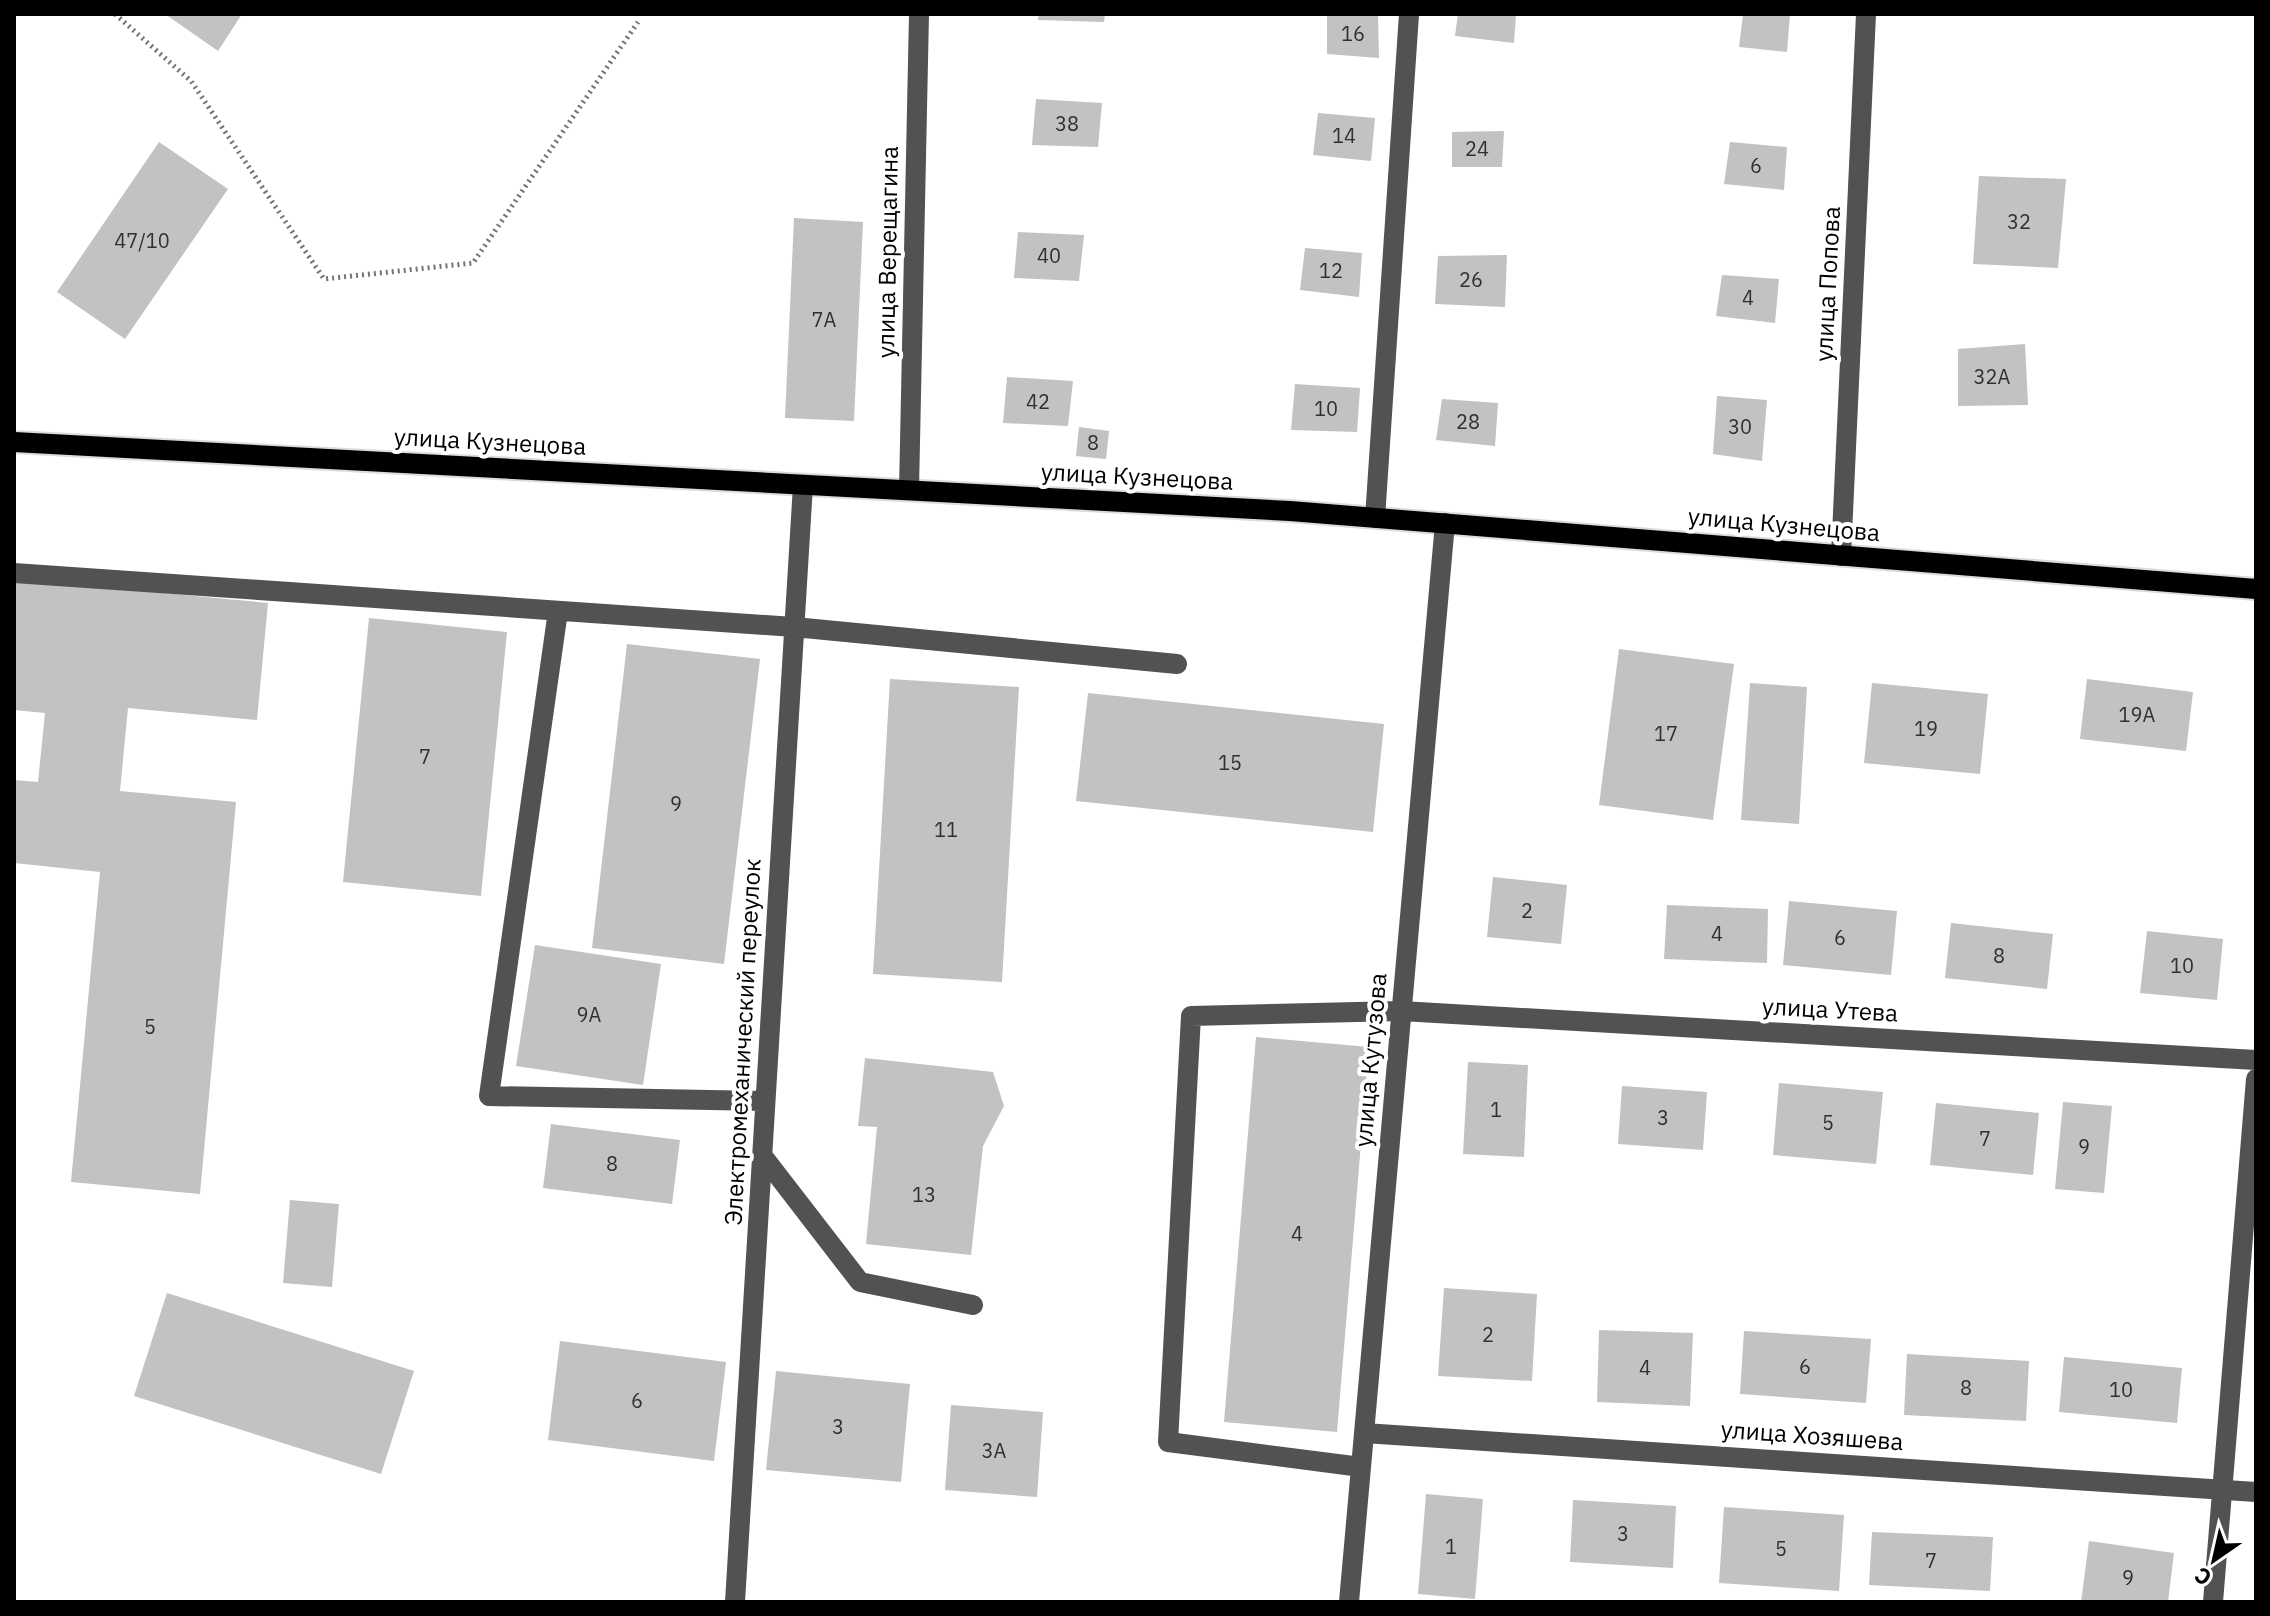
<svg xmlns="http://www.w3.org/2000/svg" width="2270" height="1616" font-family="'IBM Plex Sans',sans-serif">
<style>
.building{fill:#c2c2c2}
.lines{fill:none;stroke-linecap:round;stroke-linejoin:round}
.major-casing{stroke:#dbdbdb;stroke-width:24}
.path{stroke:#747474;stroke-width:5;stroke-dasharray:2 4;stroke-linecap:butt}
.minor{stroke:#525252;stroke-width:20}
.major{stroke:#000;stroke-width:20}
.labels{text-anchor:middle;stroke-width:8;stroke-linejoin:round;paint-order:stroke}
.number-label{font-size:20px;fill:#303030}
.street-label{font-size:24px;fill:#000;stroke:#fff}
</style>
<rect width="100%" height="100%" fill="#fff"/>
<path class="building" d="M165 14H242L218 51Z
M1039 14H1105L1104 22 1038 20Z
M1327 14H1378L1379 58 1327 54Z
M1458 14H1516L1514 43 1455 36Z
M1743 14H1790L1787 52 1739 47Z
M1036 99 1102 103 1098 147 1032 145Z
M1318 113 1375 118 1371 161 1313 155Z
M1504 131 1502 167H1452V132Z
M159 142 228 189 125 339 57 292Z
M1730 142 1787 147 1784 190 1724 184Z
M1979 176 2066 179 2058 268 1973 264Z
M794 218 863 222 854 421 785 418Z
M1018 232 1084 235 1079 281 1014 278Z
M1305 248 1362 253 1359 297 1300 290Z
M1507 255 1505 307 1435 304 1438 256Z
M1722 275 1779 279 1775 323 1716 316Z
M2025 344 2028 405 1958 406V349Z
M1007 377 1073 381 1068 426 1003 423Z
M1295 384 1360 388 1357 432 1291 430Z
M1717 396 1767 400 1762 461 1713 454Z
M1442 399 1498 403 1495 446 1436 440Z
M1079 427 1109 431 1106 459 1076 456Z
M14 579 268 603 257 720 128 708 120 791 236 802 200 1194 71 1182 100 872 14 863V780L38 782 45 713 14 710Z
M369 618 507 632 481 896 343 882Z
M627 644 760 659 724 964 592 948Z
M1619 649 1734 664 1713 820 1599 805Z
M890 679 1019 687 1002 982 873 974Z
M2087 679 2193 692 2186 751 2080 739Z
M1750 683 1807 687 1799 824 1741 820Z
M1872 683 1988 694 1980 774 1864 763Z
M1088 693 1384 724 1373 832 1076 801Z
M1493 877 1567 885 1561 944 1487 937Z
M1789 901 1897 911 1891 975 1783 965Z
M1667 905 1768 909 1767 963 1664 959Z
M1951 923 2053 934 2047 989 1945 978Z
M2147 931 2223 939 2217 1000 2140 993Z
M535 945 661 964 643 1085 516 1066Z
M1256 1037 1369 1047 1337 1432 1224 1422Z
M865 1058 993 1072 1004 1106 983 1146 971 1255 866 1244 877 1127 858 1126Z
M1468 1062 1528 1065 1524 1157 1463 1154Z
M1779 1083 1883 1092 1876 1164 1773 1155Z
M1622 1086 1707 1092 1703 1150 1618 1144Z
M2063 1102 2112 1106 2104 1193 2055 1189Z
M1936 1103 2039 1113 2033 1175 1930 1165Z
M551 1124 680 1140 672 1204 543 1188Z
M290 1200 339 1204 332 1287 283 1283Z
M1444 1288 1537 1294 1532 1381 1438 1376Z
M167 1293 414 1371 381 1474 134 1396Z
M1599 1330 1693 1333 1690 1406 1597 1402Z
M1744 1331 1871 1339 1866 1403 1740 1394Z
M560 1341 726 1362 714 1461 548 1440Z
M1907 1354 2029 1361 2026 1421 1904 1415Z
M2064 1357 2182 1368 2177 1423 2059 1412Z
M776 1371 910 1384 901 1482 766 1470Z
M951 1405 1043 1412 1037 1497 945 1490Z
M1426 1494 1483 1499 1475 1599 1418 1594Z
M1573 1500 1676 1506 1673 1568 1570 1562Z
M1724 1507 1844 1515 1839 1591 1719 1583Z
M1872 1532 1993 1537 1990 1591 1869 1585Z
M2089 1541 2174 1553 2168 1602H2081Z"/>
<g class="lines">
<g class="major-casing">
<path id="major" d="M14 442 1290 511 2256 589"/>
</g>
<path class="path" d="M115 14 191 81 324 279 473 263 638 22"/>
<path class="minor" d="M909 490 919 14
M1375 518 1409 14
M1841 556 1866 14
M14 573 794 627 1177 664
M558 611 489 1096 765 1101
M762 1155 860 1282 973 1305
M1364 1433 2256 1492
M1361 1467 1168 1442 1191 1016 1401 1011 2256 1060
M735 1602 803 485
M1349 1602 1445 523
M2213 1602 2256 1079"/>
<use href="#major" class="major"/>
</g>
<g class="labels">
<g class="number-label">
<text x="1353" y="41">16</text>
<text x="1067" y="131">38</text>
<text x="1344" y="143">14</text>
<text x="1477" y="156">24</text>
<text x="1756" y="173">6</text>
<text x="2019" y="229">32</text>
<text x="142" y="248">47/10</text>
<text x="1049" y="263">40</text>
<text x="1331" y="278">12</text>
<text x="1471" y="287">26</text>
<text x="1748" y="305">4</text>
<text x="824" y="327">7А</text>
<text x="1992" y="384">32А</text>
<text x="1038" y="409">42</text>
<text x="1326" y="416">10</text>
<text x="1468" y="429">28</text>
<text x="1740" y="434">30</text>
<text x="1093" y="450">8</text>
<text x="2137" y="722">19А</text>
<text x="1926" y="736">19</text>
<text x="1666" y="741">17</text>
<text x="425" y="764">7</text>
<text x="1230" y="770">15</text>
<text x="676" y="811">9</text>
<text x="946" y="837">11</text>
<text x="1527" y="918">2</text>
<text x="1717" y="941">4</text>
<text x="1840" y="945">6</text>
<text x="1999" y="963">8</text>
<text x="2182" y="973">10</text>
<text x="589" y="1022">9А</text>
<text x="150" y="1034">5</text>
<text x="1496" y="1117">1</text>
<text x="1663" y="1125">3</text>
<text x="1828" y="1130">5</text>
<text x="1985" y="1146">7</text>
<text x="2084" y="1154">9</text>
<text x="612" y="1171">8</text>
<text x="924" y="1202">13</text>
<text x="1297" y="1241">4</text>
<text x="1488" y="1342">2</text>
<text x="1805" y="1374">6</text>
<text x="1645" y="1375">4</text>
<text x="1966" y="1395">8</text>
<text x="2121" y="1397">10</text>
<text x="637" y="1408">6</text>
<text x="838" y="1434">3</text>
<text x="994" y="1458">3А</text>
<text x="1623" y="1541">3</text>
<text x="1451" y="1554">1</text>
<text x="1781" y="1556">5</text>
<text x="1931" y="1568">7</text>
<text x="2128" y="1585">9</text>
</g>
<g class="street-label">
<text transform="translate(888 252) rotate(-89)" y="8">улица Верещагина</text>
<text transform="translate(1828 284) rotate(-87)" y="8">улица Попова</text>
<text transform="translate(490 442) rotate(3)" y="8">улица Кузнецова</text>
<text transform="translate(1137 477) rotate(3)" y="8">улица Кузнецова</text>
<text transform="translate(1784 525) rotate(5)" y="8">улица Кузнецова</text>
<text transform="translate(1830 1010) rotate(3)" y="8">улица Утева</text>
<text transform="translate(743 1042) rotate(-87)" y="8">Электромеханический переулок</text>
<text transform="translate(1371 1060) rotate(-85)" y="8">улица Кутузова</text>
<text transform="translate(1812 1436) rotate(4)" y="8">улица Хозяшева</text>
</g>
</g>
<rect width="2270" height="1616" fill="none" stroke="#000000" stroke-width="32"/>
<g transform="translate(2214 1560) rotate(214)" stroke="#ffffff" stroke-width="6" paint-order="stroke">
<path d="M0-6L14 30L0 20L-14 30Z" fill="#000000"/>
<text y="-12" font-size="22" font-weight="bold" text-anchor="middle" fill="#000000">С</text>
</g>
</svg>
